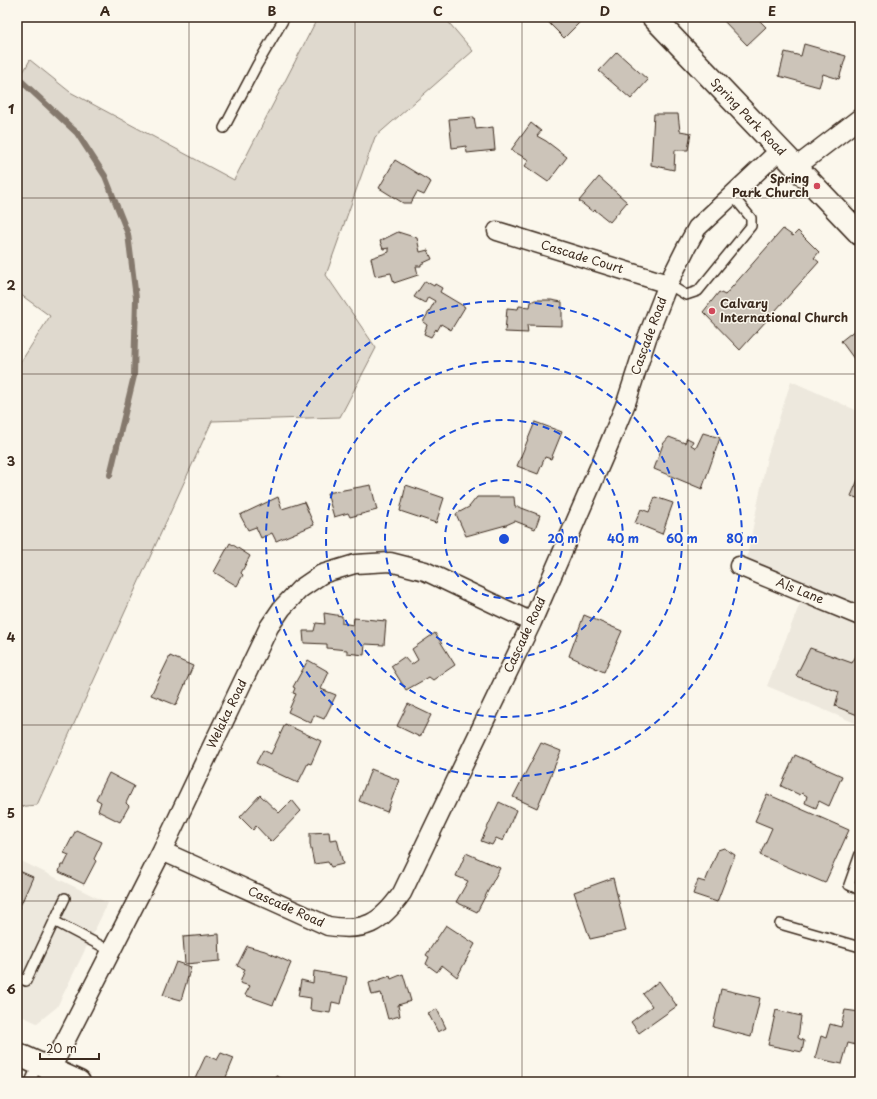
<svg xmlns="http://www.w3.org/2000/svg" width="877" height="1099" font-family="'Playpen Sans',sans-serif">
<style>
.built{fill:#ede8dd}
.green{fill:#dfd9ce;stroke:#8d8276}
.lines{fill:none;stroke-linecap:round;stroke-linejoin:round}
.stream{stroke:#85796d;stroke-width:6}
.building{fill:#ccc4b9;stroke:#3b2a1e}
.service-casing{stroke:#3b2a1e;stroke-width:12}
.minor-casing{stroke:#3b2a1e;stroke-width:21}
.secondary-casing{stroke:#3b2a1e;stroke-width:25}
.primary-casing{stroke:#3b2a1e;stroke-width:25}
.service{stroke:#fbf7ec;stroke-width:9}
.minor{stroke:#fbf7ec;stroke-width:18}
.secondary{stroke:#fbf7ec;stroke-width:22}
.primary{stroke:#fbf7ec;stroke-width:22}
.grid{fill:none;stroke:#3b2a1e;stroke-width:1;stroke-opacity:0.55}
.ring{fill:none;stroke:#1d4ed8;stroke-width:2;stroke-dasharray:7 5}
.poi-dot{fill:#d1495b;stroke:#fbf7ec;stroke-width:1.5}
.labels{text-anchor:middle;stroke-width:3;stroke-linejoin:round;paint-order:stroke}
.street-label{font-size:12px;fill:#3b2a1e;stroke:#fbf7ec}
.poi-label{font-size:12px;font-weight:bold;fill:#3b2a1e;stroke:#fbf7ec;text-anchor:end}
.centre{fill:#1d4ed8;stroke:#fbf7ec;stroke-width:2}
.ring-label{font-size:12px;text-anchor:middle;font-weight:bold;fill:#1d4ed8;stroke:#fbf7ec;stroke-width:3;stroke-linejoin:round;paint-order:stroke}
.neatline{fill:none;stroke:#3b2a1e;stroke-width:1.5}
.grid-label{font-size:13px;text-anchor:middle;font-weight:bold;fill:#3b2a1e}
</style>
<rect width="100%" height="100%" fill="#fbf7ec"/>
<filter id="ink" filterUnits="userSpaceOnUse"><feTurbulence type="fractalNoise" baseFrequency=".025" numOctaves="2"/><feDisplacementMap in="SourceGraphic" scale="8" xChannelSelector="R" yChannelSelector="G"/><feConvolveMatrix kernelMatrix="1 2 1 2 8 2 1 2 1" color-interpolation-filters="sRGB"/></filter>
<g filter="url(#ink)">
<path class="built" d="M791 381 860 412V610L746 562 767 457Z
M801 601 860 625V725L767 686Z
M17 859 108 903 57 1007 37 1023 17 1014Z"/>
<path class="green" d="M318 17H444L473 51 375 137 326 275 376 348 340 417 212 421 37 805 17 807V368L50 316 17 292V83L30 60 70 92 234 180Z"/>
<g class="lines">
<path class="stream" d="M17 77 77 133 105 176 128 234 136 298 134 376 110 475"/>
</g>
<path class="building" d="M545 17H579L582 20 564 38 544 18Z
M720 17H756L766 27 747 45Z
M804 44 846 56 839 79 823 74 819 87 779 76 785 52 801 56Z
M617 52 648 80 631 99 599 71Z
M654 114H678L680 131 691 133 688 150H675L674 170 651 165Z
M474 117 476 129 493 127 495 150 467 153 466 146 452 148 449 119Z
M531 123 541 131 537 136 546 141 567 157 548 182 525 166 529 160 511 150Z
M395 160 431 182 424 195 417 192 411 203H403L379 188Z
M599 177 627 202 610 222 595 210 593 212 579 201Z
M783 229 793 236 798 231 819 252 814 258 819 262 740 350 703 312 719 292 725 295Z
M398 232 417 238 420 252 428 250 432 259 421 264V266H416L418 275 394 283 391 273 375 276 371 258 389 252V248L383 249 380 241Z
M425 281 434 286 435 284 442 288 440 292 465 307 451 330 441 324 437 331 436 329 431 337 424 334 427 325 423 322 435 301 428 297 425 303 414 297Z
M535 300H551L562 302V326L527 325 528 333 505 332 507 308 518 309 519 306 530 307 531 302Z
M860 326V367L841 341Z
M535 422 562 432 551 459 545 457 538 474 517 466Z
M703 433 720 438 702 489 654 469 663 444 669 437 685 443 687 438 693 441 691 445 696 448Z
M860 475V499L851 496Z
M371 485 377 510 350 517 348 513 334 517 327 493Z
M406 485 444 498 436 523 400 511Z
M278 497 282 509 304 502 314 525 276 541 272 533 261 538 256 527 248 530 240 515Z
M477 497H514L515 507H519L540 515 535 529 515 521 506 525 466 536 456 514 469 507Z
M655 497 673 503 662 534 635 523 641 509 649 512Z
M230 543 250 556 241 573 243 575 237 586 214 572Z
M324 613 342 616V623L353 625 354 618 386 621 384 645 365 644 364 655 347 653V650L327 648V644L304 643 303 631H314L316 623 325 624Z
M584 615 622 631 604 672 569 656Z
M435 633 455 665 433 680 429 677 406 690 391 666 404 657 411 665 418 660 412 649Z
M810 648 852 663 860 649V716L835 706 839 692 796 676Z
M170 656 193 666 176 705 151 695Z
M308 660 329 672 321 689 336 695 324 719 314 715 311 723 288 712 296 694 293 693 295 688 293 687Z
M408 704 431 715 420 737 397 726Z
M285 724 321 741 311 764 308 763 298 783 256 763 263 750 271 754Z
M541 743 561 751 537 808 513 797Z
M795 755 842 776 829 806 819 801 816 808 805 803 807 796 802 793 800 795 781 786Z
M371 769 399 780 387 812 359 801Z
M109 773 134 786 126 803 129 806 120 822 98 811 101 802 96 799Z
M767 794 849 830 825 883 760 855 772 828 755 821Z
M260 795 279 813 292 800 301 811 271 842 256 826 253 830 240 817Z
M499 802 516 810 503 841 496 838 492 845 481 841Z
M76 830 102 842 94 859 96 861 84 884 59 872 61 865H64L69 855 64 853Z
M329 832 330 840 337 839 343 864 331 867 328 862 314 864 310 844V833Z
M724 848 735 855 717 902 693 894 698 880 705 882 718 850Z
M466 853 500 868 477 912 456 902 468 881 456 876Z
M17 870 33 877 17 913Z
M613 878 626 931 590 939 574 892Z
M446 925 475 944 457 977 442 965 437 972 426 964 429 957 426 955Z
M219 934 220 961 185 964 183 937Z
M247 946 265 951 291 963 273 1005 245 995 250 986 240 983 245 969 237 966Z
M176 962 191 967 181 1000 163 995Z
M314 971 347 977 341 1004 332 1002 330 1013 310 1010 311 998 298 996 301 980 313 983Z
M403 974 411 1001 398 1005 400 1016 388 1019 381 993 372 995 369 983 390 976 391 979Z
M659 981 677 1006 639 1033 631 1022 652 1006 643 994Z
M721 989 760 998 751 1037 713 1027Z
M437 1009 446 1028 438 1032 428 1013Z
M776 1010 801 1016 798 1038 804 1041 802 1052 768 1045Z
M845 1010 860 1012V1046L848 1043 842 1064 815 1058 821 1036 826 1038 830 1024 841 1027Z
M221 1053 234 1058 224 1082 194 1081 206 1055 217 1060Z
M251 1076 267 1082H248Z
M276 1076 291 1082H273Z"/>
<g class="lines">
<g class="service-casing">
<path id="service" d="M224 128 257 65 285 17
M668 284 686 295 698 291 751 226V218L732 195
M860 854 849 885 860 890
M54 921 111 951
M780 924 860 947
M17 977 26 981 65 898
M30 1082 38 1064"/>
</g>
<g class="minor-casing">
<path id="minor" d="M796 167 860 118
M497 231 668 284
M739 566 860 616
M162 851 328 926C365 932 380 924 402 893L532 622 607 449 626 403 647 338 668 284 686 248 697 228 780 150
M51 1069 162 851 269 627 282 608 300 589 322 574 355 564 390 562 425 571 532 622"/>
</g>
<g class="secondary-casing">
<path id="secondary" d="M653 17 860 234"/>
</g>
<g class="primary-casing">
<path id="primary" d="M17 1054 79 1082"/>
</g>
<use href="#service" class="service"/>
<use href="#minor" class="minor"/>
<use href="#secondary" class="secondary"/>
<use href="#primary" class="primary"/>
</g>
</g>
<path class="grid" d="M189 17V1082M355 17V1082M522 17V1082M688 17V1082M17 198H860M17 374H860M17 550H860M17 725H860M17 901H860"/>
<g class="ring">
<circle cx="504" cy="539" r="59"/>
<circle cx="504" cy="539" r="119"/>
<circle cx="504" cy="539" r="178"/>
<circle cx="504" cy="539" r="238"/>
</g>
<g class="poi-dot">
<circle cx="817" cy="186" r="4"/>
<circle cx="712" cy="311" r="4"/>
</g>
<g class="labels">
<g class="street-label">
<text transform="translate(748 117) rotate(46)" y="4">Spring Park Road</text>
<text transform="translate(582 257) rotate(17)" y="4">Cascade Court</text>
<text transform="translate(649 336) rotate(-70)" y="4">Cascade Road</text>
<text transform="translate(800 591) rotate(22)" y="4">Als Lane</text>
<text transform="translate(525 635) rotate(-65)" y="4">Cascade Road</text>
<text transform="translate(227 714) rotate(-64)" y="4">Welaka Road</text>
<text transform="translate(286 907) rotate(24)" y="4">Cascade Road</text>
</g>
<g class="poi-label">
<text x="809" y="183">Spring<tspan x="809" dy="14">Park Church</tspan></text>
<text x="720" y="308" text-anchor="start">Calvary<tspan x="720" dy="14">International Church</tspan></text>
</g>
</g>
<circle cx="504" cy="539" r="6" class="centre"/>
<g class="ring-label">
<text x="563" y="543">20 m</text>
<text x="623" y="543">40 m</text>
<text x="682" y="543">60 m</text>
<text x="742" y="543">80 m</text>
</g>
<rect width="877" height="1099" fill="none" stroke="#fbf7ec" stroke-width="44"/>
<path d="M40 1053v6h59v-6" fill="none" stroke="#3b2a1e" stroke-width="2"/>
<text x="46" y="1053" font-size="12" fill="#3b2a1e" stroke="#fbf7ec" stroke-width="3" paint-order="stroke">20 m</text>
<rect x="22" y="22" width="833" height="1055" class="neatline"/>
<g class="grid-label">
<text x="105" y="16">A</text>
<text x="272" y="16">B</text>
<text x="438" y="16">C</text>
<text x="605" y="16">D</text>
<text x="772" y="16">E</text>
<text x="11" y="114">1</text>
<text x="11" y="290">2</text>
<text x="11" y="466">3</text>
<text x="11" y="642">4</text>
<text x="11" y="818">5</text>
<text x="11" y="994">6</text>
</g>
</svg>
